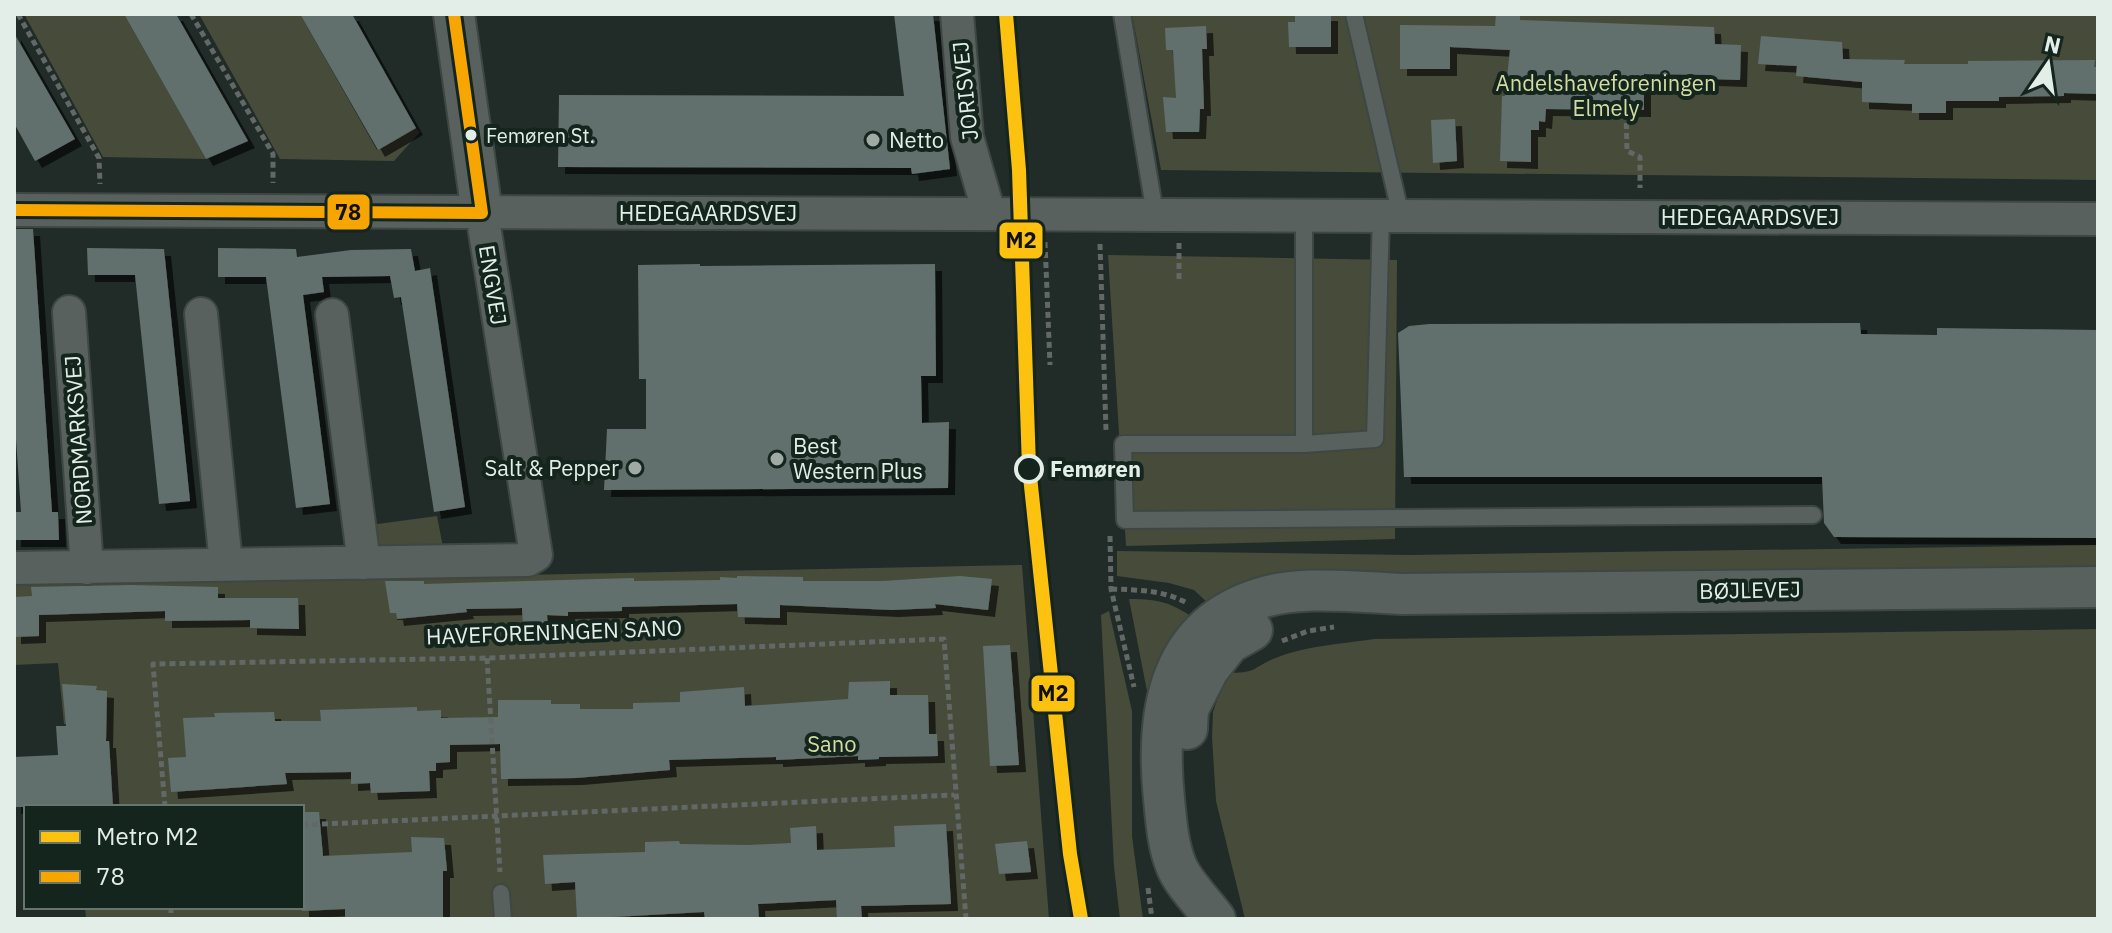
<svg xmlns="http://www.w3.org/2000/svg" width="2112" height="933" font-family="'IBM Plex Sans',sans-serif">
<style>
.green{fill:#474b3a}
.building{fill:#626f6d;filter:url(#shadow)}
.lines{fill:none;stroke-linecap:round;stroke-linejoin:round}
.service-casing{stroke:#3e4743;stroke-width:20}
.minor-casing{stroke:#3e4743;stroke-width:36}
.tertiary-casing{stroke:#3e4743;stroke-width:44}
.path{stroke:#626866;stroke-width:5;stroke-dasharray:6 4;stroke-linecap:butt}
.service{stroke:#58615d;stroke-width:16}
.minor{stroke:#58615d;stroke-width:32}
.tertiary{stroke:#58615d;stroke-width:40}
.bus-1-casing{stroke:#14251e;stroke-width:18}
.bus-1{stroke:#f7a600;stroke-width:12}
.metro-1-casing{stroke:#14251e;stroke-width:20}
.metro-1{stroke:#fdc110;stroke-width:14}
.bus-dot{fill:#e3eee9;stroke:#14251e;stroke-width:3}
.poi-dot{fill:#9faaa5;stroke:#14251e;stroke-width:3}
.stop-dot{fill:#14251e;stroke:#e3eee9;stroke-width:4}
.labels{text-anchor:middle;stroke-width:8;stroke-linejoin:round;paint-order:stroke}
.bus-label{font-size:20px;fill:#e3eee9;stroke:#14251e;text-anchor:start}
.park-label{font-size:22px;fill:#d4dca3;stroke:#14251e}
.street-label{font-size:22px;fill:#e3eee9;stroke:#14251e}
.poi-label{font-size:22px;fill:#e3eee9;stroke:#14251e;text-anchor:start}
.stop-label{font-size:22px;font-weight:bold;fill:#e3eee9;stroke:#14251e;text-anchor:start}
.line-badge{stroke:#14251e;stroke-width:3}
.pale-badge-label{font-size:22px;text-anchor:middle;font-weight:bold;fill:#111}
</style>
<defs>
<filter id="shadow"><feDropShadow dx="7" dy="7" stdDeviation="0" flood-color="#0009"/></filter>
</defs>
<rect width="100%" height="100%" fill="#212b27"/>
<path class="green" d="M24 14H124L206 159 103 157Z
M199 14H300L377 150 416 128 420 132 394 161 280 159Z
M1132 14H2098V180L1161 170Z
M1108 255 1397 260 1395 539 1126 546Z
M437 516 443 547H372L370 525Z
M2098 545V569L1212 607 1194 590 1169 583 1117 576V551L1410 555Z
M1022 565 1049 919H86L85 907H302V807H79L74 724H64L58 663 14 665V585Z
M1129 599C1162 599 1171 603 1199 621L1151 724 1147 691Z
M1109 611 1132 711V836L1143 919H1120L1114 867 1101 615Z
M2098 629V919H1245L1216 801 1212 737 1213 712 1220 691 1231 673C1258 672 1252 668 1273 659 1304 646 1341 644 1374 639Z"/>
<path class="building" d="M124 14H176L248 141 206 159Z
M300 14H352L416 128 378 150Z
M894 14H933L950 169 912 174 911 168 558 167 559 95 904 96Z
M1295 14H1331V47H1289L1288 22H1295Z
M1496 14H1520V20L1714 27 1715 44 1741 45 1740 80 1710 79V75L1644 74V110L1546 109 1545 122 1539 121V130H1531V162L1500 161 1502 96H1505L1510 50 1450 47V69H1400V25L1495 26Z
M1206 26 1207 49H1202L1204 109H1200L1199 132H1166L1163 97 1176 98 1173 50H1166L1165 28Z
M14 33 75 139 35 161 14 123Z
M1761 36 1842 42 1843 59 1905 60 1904 64H1968V61L2095 60 2094 67H2098V94L2064 93V96L1999 97V101H1946V113H1912V104L1862 102V82L1796 76 1797 66 1758 64Z
M1455 119 1457 161 1433 163 1431 120Z
M14 229H33L52 512H58L59 540H14V512H21L14 410Z
M87 248 164 249 190 501 159 504 135 275H88Z
M218 248 296 249 297 257 351 250 411 249 415 271 430 268 465 507 434 512 401 297 394 298 390 276 322 277 324 292 303 295 330 504 296 508 266 277H218Z
M700 264V266L935 264 936 376H921L922 423 949 422 948 488 604 490 607 429H646V379H639L638 265Z
M1860 323 1861 334 1937 335V328L2098 330V538L1834 537 1824 523 1822 477H1404L1398 333 1409 326 1429 324Z
M737 576 803 577V581H883L960 576 992 579 988 610 935 604 936 608 892 610 780 605V618L738 617 737 604 622 607V611L568 612V616L547 615 548 627 523 628 522 608 466 609 467 612 397 619 396 613H390L385 581H424V584L634 578V581L720 580V577L737 578Z
M130 585 218 587V598H298L299 629 250 628V620L165 621V611L39 615V636L14 637V597L32 596 31 587Z
M1010 645 1019 765 990 766 983 646Z
M890 681V695H928L929 734H937L938 756 879 757V759L858 760V756L776 760V757L669 760 670 770 576 778 501 779 500 744 450 745V762L436 763V771H429L430 791 371 793 370 783 351 784V772L285 773 287 784 171 792 168 758 186 757 183 718 215 717 214 713 274 712 275 721H321L320 710 417 707V711L441 710V718L498 717V700H551V704H580V709H633V703L680 702V692L744 687 745 706 848 699 849 682Z
M62 684 97 686 96 690 107 691 106 741H109L113 807H14V757L58 755 56 726H66Z
M302 812H319L323 856 412 852 411 837 444 838 447 871H443V919H345V909L302 911Z
M946 824 951 904 861 906 862 919H837L836 900 758 904 759 919H705L704 912 577 919 575 882 545 884 543 855 645 852V842L679 841 680 844 748 845 791 843 790 828 816 826 817 850 895 847 894 826Z
M1027 841 1031 872 999 874 995 844Z"/>
<g class="lines">
<g class="service-casing">
<path id="service" d="M1122 14 1155 214
M1354 14 1401 216
M1304 214V444L1375 439 1381 216
M1304 444H1123L1125 520 1813 515
M501 893 503 919"/>
</g>
<g class="minor-casing">
<path id="minor" d="M957 14 967 137 989 213
M14 210 2098 219
M69 312 87 568
M201 314 226 564
M332 315 364 563
M14 568 528 560 536 555 482 213"/>
</g>
<g class="tertiary-casing">
<path id="tertiary" d="M454 14 482 213
M1187 729 1188 709 1208 670 1229 643 1252 630
M1215 919C1204 904 1182 882 1176 865 1168 846 1166 820 1164 799 1156 719 1165 633 1252 601 1295 584 1356 592 1402 594L2098 587"/>
</g>
<path class="path" d="M18 14 99 158 100 184
M191 14 273 154V183
M1626 113 1627 151 1640 157V188
M1045 242 1050 365
M1100 244 1106 430
M1179 279V243
M1110 536 1111 589 1134 687
M1111 589C1139 590 1163 590 1187 603
M1282 641 1308 631 1334 627
M487 658 500 872
M165 807 153 664 487 658 944 639 966 919
M302 825 954 795
M1148 888 1152 919
M171 907V919"/>
<use href="#service" class="service"/>
<use href="#minor" class="minor"/>
<use href="#tertiary" class="tertiary"/>
<g class="bus-1-casing">
<path id="bus-1" d="M14 210 482 213 454 14"/>
</g>
<use href="#bus-1" class="bus-1"/>
<g class="metro-1-casing">
<path id="metro-1" d="M1006 14 1019 170 1029 467 1070 854 1081 919"/>
</g>
<use href="#metro-1" class="metro-1"/>
</g>
<circle class="bus-dot" cx="471" cy="135" r="7"/>
<g class="poi-dot">
<circle cx="873" cy="140" r="8"/>
<circle cx="777" cy="459" r="8"/>
<circle cx="635" cy="468" r="8"/>
</g>
<circle class="stop-dot" cx="1029" cy="469" r="13"/>
<g class="labels">
<g class="bus-label">
<text x="486" y="143">Femøren St.</text>
</g>
<g class="park-label">
<text x="1606" y="91">Andelshaveforeningen<tspan x="1606" dy="25">Elmely</tspan></text>
<text x="832" y="752">Sano</text>
</g>
<g class="street-label">
<text transform="translate(965 91) rotate(-96)" y="8">JORISVEJ</text>
<text x="708" y="221">HEDEGAARDSVEJ</text>
<text x="1750" y="225">HEDEGAARDSVEJ</text>
<text transform="translate(493 285) rotate(81)" y="8">ENGVEJ</text>
<text transform="translate(78 440) rotate(-94)" y="8">NORDMARKSVEJ</text>
<text transform="translate(1750 590) rotate(-1)" y="8">BØJLEVEJ</text>
<text transform="translate(554 632) rotate(-2)" y="8">HAVEFORENINGEN SANO</text>
</g>
<g class="poi-label">
<text x="889" y="148">Netto</text>
<text x="793" y="454">Best<tspan x="793" dy="25">Western Plus</tspan></text>
<text x="619" y="476" text-anchor="end">Salt &amp; Pepper</text>
</g>
<g class="stop-label">
<text x="1050" y="477">Femøren</text>
</g>
</g>
<g class="line-badge">
<rect x="326" y="193" width="45" height="38" rx="8" fill="#f7a600"/>
<rect x="998" y="221" width="46" height="39" rx="8" fill="#fdc110"/>
<rect x="1030" y="674" width="46" height="39" rx="8" fill="#fdc110"/>
</g>
<g class="pale-badge-label">
<text x="348" y="220">78</text>
<text x="1021" y="248">M2</text>
<text x="1053" y="701">M2</text>
</g>
<rect width="2112" height="933" fill="none" stroke="#e3eee9" stroke-width="32"/>
<rect x="24" y="805" width="280" height="104" fill="#14251e" stroke="#67756f" stroke-width="2"/>
<rect x="40" y="831" width="40" height="12" fill="#fdc110" stroke="#67756f" stroke-width="2"/>
<text x="96" y="845" font-size="24" fill="#e3eee9">Metro M2</text>
<rect x="40" y="871" width="40" height="12" fill="#f7a600" stroke="#67756f" stroke-width="2"/>
<text x="96" y="885" font-size="24" fill="#e3eee9">78</text>
<g transform="translate(2048 64) rotate(13)" stroke="#14251e" stroke-width="6" paint-order="stroke">
<path d="M0-6L14 30L0 20L-14 30Z" fill="#e3eee9"/>
<text y="-12" font-size="22" font-weight="bold" text-anchor="middle" fill="#e3eee9">N</text>
</g>
</svg>
